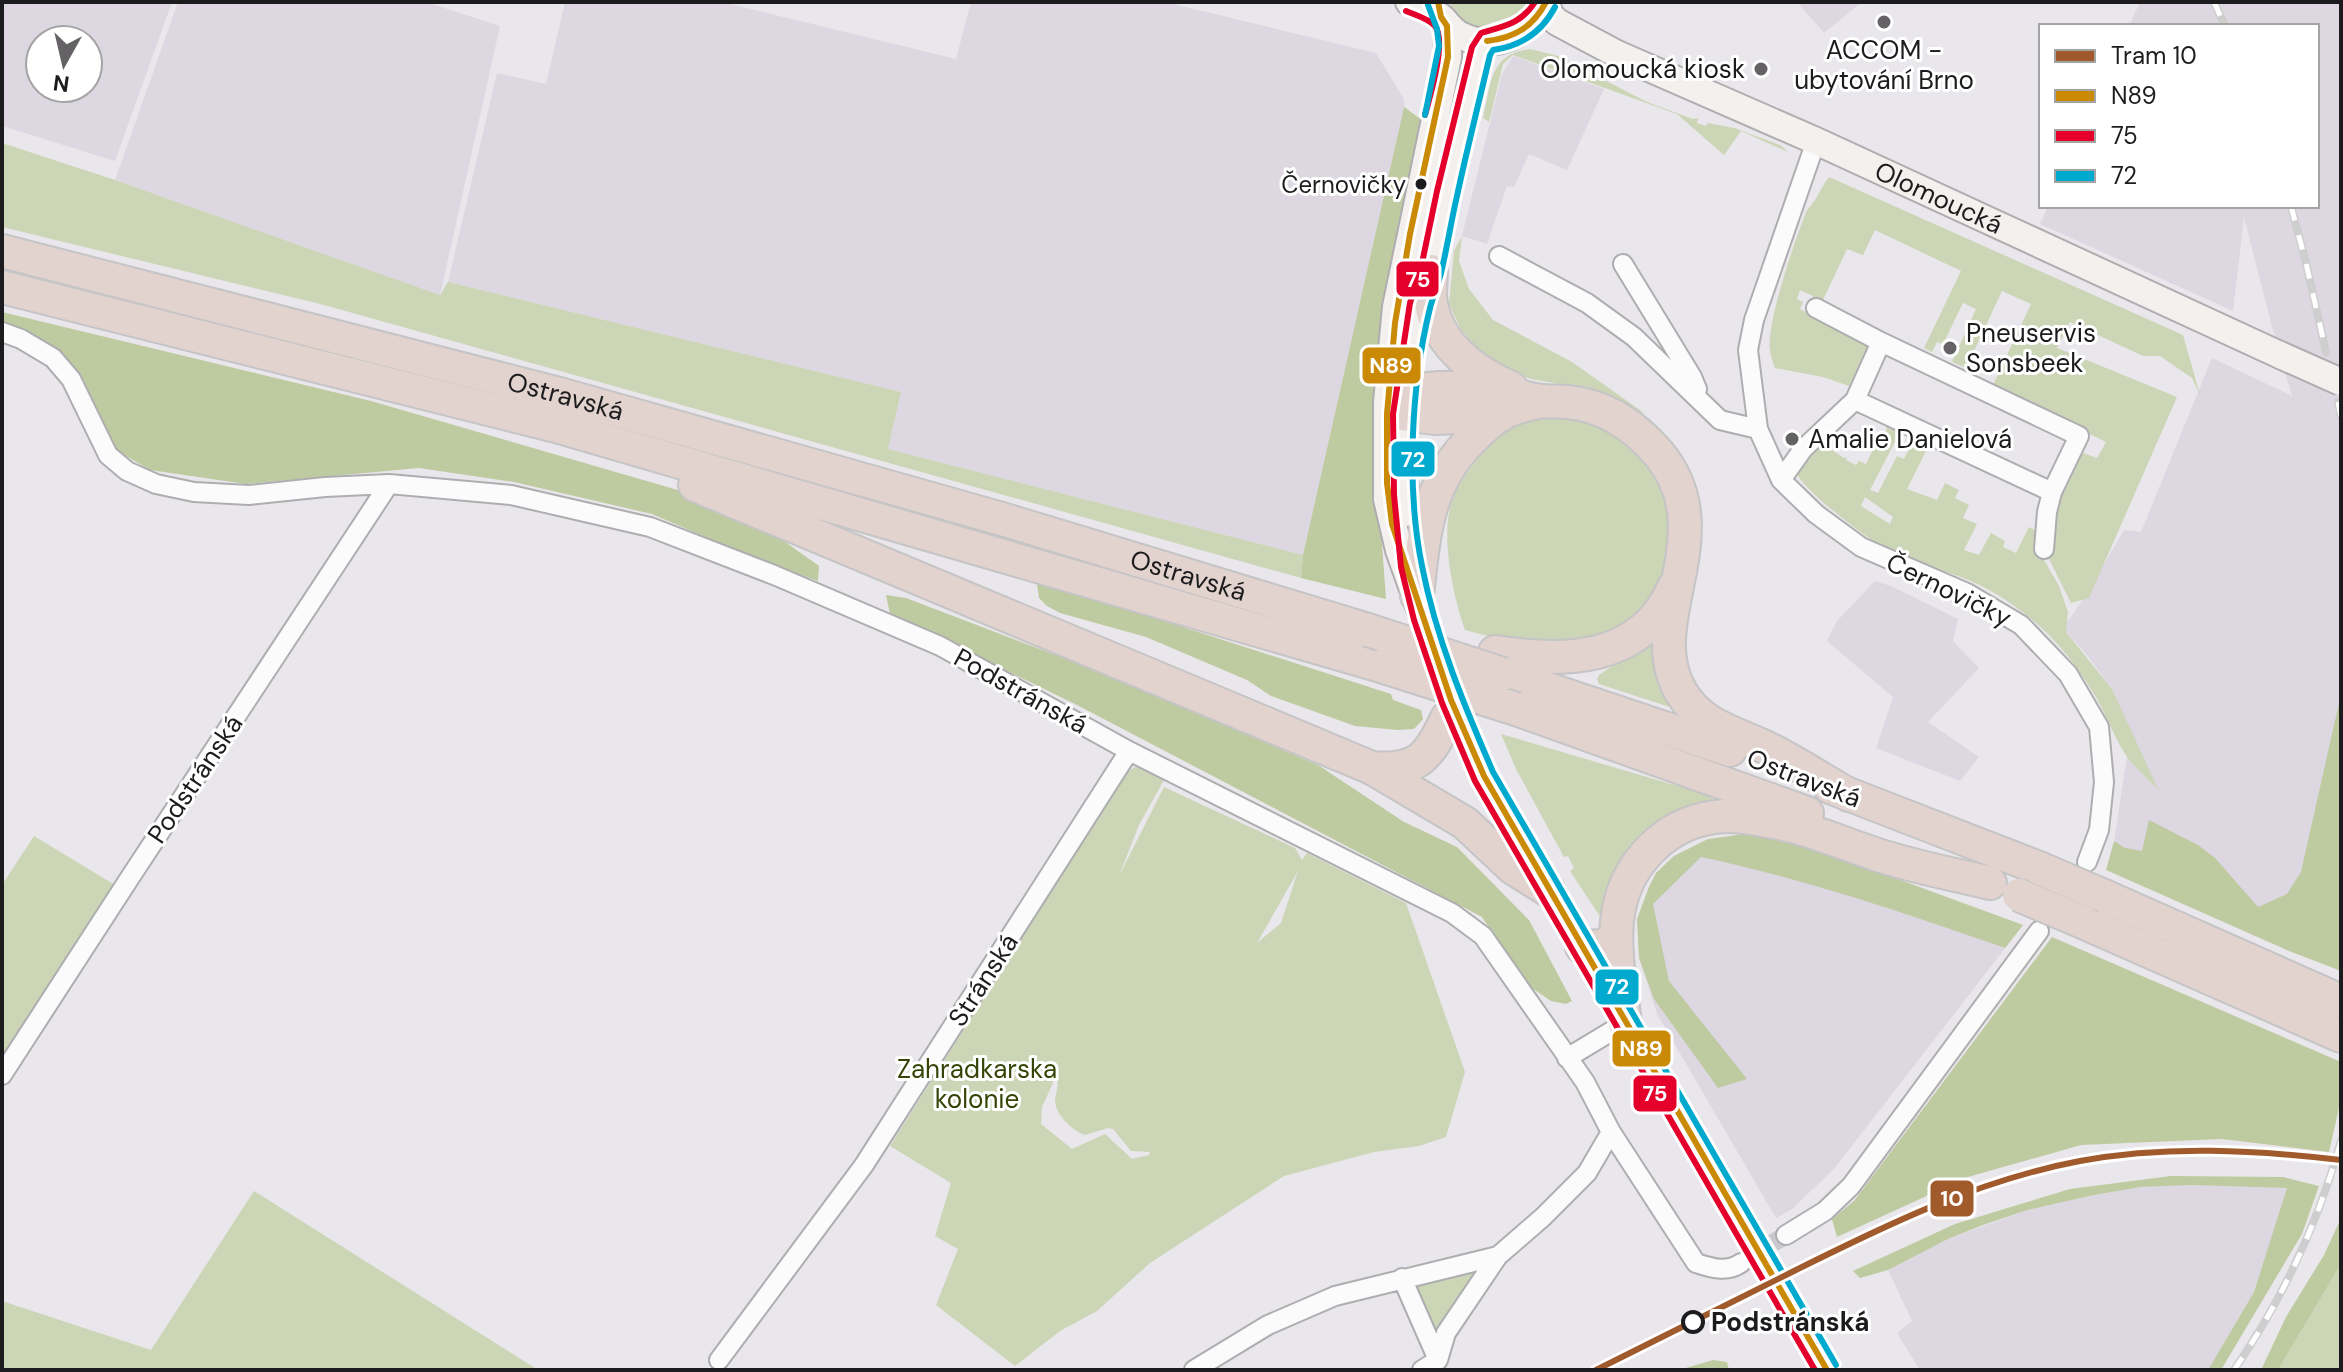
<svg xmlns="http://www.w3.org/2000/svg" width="2343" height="1372" font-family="'DM Sans',sans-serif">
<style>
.built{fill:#dcd7e0;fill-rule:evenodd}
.green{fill:#ccd5b6;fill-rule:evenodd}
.forest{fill:#becaa0}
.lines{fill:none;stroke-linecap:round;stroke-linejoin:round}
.street-tunnel{stroke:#cac8cc;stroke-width:18;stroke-dasharray:18 9;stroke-linecap:butt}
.street-casing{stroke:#aeadb0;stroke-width:22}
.secondary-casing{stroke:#aeadb0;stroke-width:30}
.highway-casing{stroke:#c5c4c6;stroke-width:36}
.street{stroke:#fcfbfc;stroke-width:18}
.secondary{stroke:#f4f0ee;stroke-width:26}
.highway{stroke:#e2d3ce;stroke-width:32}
.rail-casing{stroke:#cececf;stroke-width:8}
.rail{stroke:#fff;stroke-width:5;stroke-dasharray:15;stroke-linecap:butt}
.secondary-bridge-casing{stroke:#aeadb0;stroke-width:30;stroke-linecap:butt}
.highway-bridge-casing{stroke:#c5c4c6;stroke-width:36;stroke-linecap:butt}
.secondary-bridge{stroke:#f4f0ee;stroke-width:26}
.highway-bridge{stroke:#e2d3ce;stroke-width:32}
.bus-1-casing{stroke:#fff;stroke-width:12}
.bus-2-casing{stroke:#fff;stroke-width:12}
.bus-3-casing{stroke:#fff;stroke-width:12}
.bus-1{stroke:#cb8a06;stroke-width:6}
.bus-2{stroke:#e4002b;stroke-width:6}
.bus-3{stroke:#00a9ce;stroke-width:6}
.tram-1-casing{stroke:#fff;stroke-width:12}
.tram-1{stroke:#a05a2c;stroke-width:6}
.poi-dot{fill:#646265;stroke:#fff;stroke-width:3}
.bus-dot{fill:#1c1b1d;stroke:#fff;stroke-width:3}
.stop-dot{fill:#fff;stroke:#1c1b1d;stroke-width:4}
.labels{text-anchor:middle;stroke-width:6;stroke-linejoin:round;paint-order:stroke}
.bus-label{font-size:24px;fill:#1c1b1d;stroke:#fff;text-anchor:end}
.poi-label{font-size:26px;fill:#1c1b1d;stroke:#fff;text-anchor:start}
.street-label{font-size:26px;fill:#1c1b1d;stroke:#fff}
.park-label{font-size:26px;fill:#364507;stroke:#fff}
.stop-label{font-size:26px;font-weight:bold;fill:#1c1b1d;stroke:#fff;text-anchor:start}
.line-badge{stroke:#fff;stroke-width:3}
.badge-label{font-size:22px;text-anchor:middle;font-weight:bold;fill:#fff}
</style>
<rect width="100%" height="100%" fill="#e9e7eb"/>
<path class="built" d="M2 2H172L115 161 2 126ZM40 40H88V88H40Z
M178 2H426L500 26 440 295 115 180Z
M565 2H722L956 59 971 2H1165L1376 53 1404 99V107L1303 555 888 449 901 392 448 282 497 73 546 84Z
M1797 2H1862L1824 33Z
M2140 2H2341V969L2112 856 2127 756 2146 778 2112 689 2087 655 2063 628 2082 601 2124 530 2141 532 2212 358 2292 396 2272 327 2244 217 2233 311 2040 224 2048 206H2317V26H2129Z
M1513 56 1604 89 1567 170 1529 154 1514 187 1507 186 1487 244 1462 236 1502 74Z
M1875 581 1891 586 1958 619 1953 641 1979 668 1928 722 1979 757 1960 781 1876 748 1893 697 1827 641 1837 621Z
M1708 839 2023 925 1834 1169 1792 1209 1776 1218 1657 1014 1639 958 1637 919 1649 887 1656 873 1674 856Z
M2191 1185 2288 1188 2254 1292 2208 1370H1920L1897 1333 1912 1321 1888 1270 1948 1239 2027 1210 2094 1195 2141 1187Z"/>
<path class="green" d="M1450 2H1528C1510 24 1497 17 1477 30 1465 24 1451 16 1450 2Z
M1530 49 1558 56 1647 102 1693 119 1698 118 1697 123 1706 126 1708 123 1734 128 1780 145 1788 152 1741 131 1724 155 1677 114 1513 55 1503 64 1489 122 1483 118C1491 85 1489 54 1530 49Z
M2 143 115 180 440 295 448 282 901 392 888 449 1303 555 1301 578 324 305 2 227Z
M1829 177 2183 335 2200 395 2192 378 2160 356H2143L2070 322 2057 348 2177 397 2089 598 2071 603 2046 553 2049 513 2078 451 2097 458 2106 442 1992 387 2031 304 2002 291 1966 368 1952 362 1976 309 1963 303 1943 344 1937 342 1932 352 1924 348 1961 271 1875 230 1863 255 1847 249 1823 300 1819 298 1814 307 1810 305 1813 296 1800 290 1797 299 1803 302 1800 309 1869 345 1849 386 1823 377 1775 368C1773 363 1771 356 1770 350 1766 323 1796 237 1807 210 1817 201 1820 188 1829 177Z
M1462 236 1459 261 1469 289 1493 320 1572 362 1647 415 1593 390 1531 379 1515 373 1499 365 1476 348 1460 328 1449 304 1454 251Z
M1564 414 1602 422 1635 444 1672 507 1663 588 1638 619 1602 641 1560 649 1503 640 1465 630C1453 596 1440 535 1452 501 1459 482 1470 468 1483 453L1477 446 1527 418Z
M1885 425 1900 432 1870 490 1878 493 1897 456 1904 459 1914 439 1928 447 1907 489 1937 500 1945 483 1959 490 1955 498 1969 505 1963 518 1977 524 1964 550 1979 555 1991 533 2005 541 2003 547 2016 553 2029 527 2043 534 2040 553 2059 586 2068 612 2066 632 2112 689 2158 789C2147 779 2137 769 2128 758 2115 740 2108 718 2097 699 2070 653 2038 618 1991 591 1960 573 1922 566 1889 551 1873 543 1801 489 1797 473 1795 467 1800 462 1802 457H1811L1823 444 1844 458 1847 457 1846 460 1856 465 1859 461 1866 464 1880 435 1883 436 1887 429ZM1865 497 1893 517 1890 524 1861 506Z
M1659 634 1679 710 1599 684 1597 679 1599 675Z
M1501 734 1708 795 1716 803 1603 914 1599 915 1570 871 1574 868 1568 856 1564 857 1516 769Z
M1135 767 1142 768 1164 780 1139 825 1119 876 1164 787 1295 848 1302 860 1307 853 1406 903 1465 1072 1446 1137 1419 1146 1374 1152 1284 1176 1150 1263 1097 1311 1060 1331 1015 1366 936 1305 958 1249 935 1236 951 1183 890 1146 1127 772ZM1298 871 1281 923 1257 943ZM1050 1068 1058 1080C1058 1087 1056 1093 1055 1100 1055 1115 1072 1130 1085 1135L1108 1128 1113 1129 1131 1151 1150 1152 1149 1155 1132 1159 1105 1134 1072 1149 1041 1124 1042 1107 1053 1083Z
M34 836 115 885 2 1063V885Z
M254 1191 538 1370H2V1301L151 1350Z
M2341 1264V1370H2278Z
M1468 1272 1474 1274V1279L1439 1331 1431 1328 1412 1287 1418 1282Z"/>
<path class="forest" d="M1404 107 1422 120 1405 200 1375 449 1386 599 1301 578 1303 555Z
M2 312 371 401 695 495 770 531 819 566 818 581 754 558 652 514 514 482 419 468 246 484 150 470 111 447 78 374 2 325Z
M1046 583 1391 694 1393 700 1421 710 1423 719 1414 729 1398 730 1355 726 1271 696 1247 680 1146 637 1060 613 1047 606 1039 598 1037 584Z
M886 595 906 598 1074 662 1097 666 1110 676 1318 765 1404 822 1457 847 1529 920 1572 1001 1566 1004 1551 1001 1526 984 1482 917 1079 706 890 614Z
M2341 694V971L2289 951 2106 870 2114 841 2125 848 2142 851 2149 820 2198 845 2215 858 2258 907 2287 894 2301 872Z
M1752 833 1816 849 2023 925 2005 948C1905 913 1805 879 1701 857L1653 904 1669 981 1747 1079 1718 1088 1654 999 1639 958 1637 919 1649 887 1656 873 1674 856 1708 839Z
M2052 937 2341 1062V1099L2329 1152 2222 1139 2081 1145 1968 1177 1837 1237 1832 1219 1854 1201Z
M2171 1176 2283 1177 2319 1186 2302 1234 2221 1370H2208L2254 1292 2287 1188 2191 1185 2141 1187 2094 1195 2027 1210 1983 1225 1948 1239 1888 1270 1860 1278 1853 1271 1955 1224 2070 1189Z
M2341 1218V1264L2278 1370H2261L2286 1317 2324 1255Z
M1713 1360 1727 1362 1729 1370H1679Z"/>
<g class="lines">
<path class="street-tunnel" d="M1750 1257 1786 1235"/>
<g class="street-casing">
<path id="street" d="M1816 141 1754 320 1748 350 1758 429 1781 480 1816 514 1861 547 1967 593 2021 625 2068 674 2099 727 2104 782 2099 830 2087 862
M1499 256 1587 303 1634 337 1720 420 1758 429
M1623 264 1692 377 1697 389
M1816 308 1881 342 2079 436 2052 492 2047 512 2044 549
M2 332 21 339 53 358 71 379 108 455 127 471 156 484 194 492 249 495 325 487 389 484 511 495 650 527 774 575 940 646 1129 751 1452 913 1483 936 1585 1082 1611 1132 1696 1263C1711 1268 1727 1273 1741 1263
M1855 400 2052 492
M1781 480 1803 449 1855 400 1881 342
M1567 1058 1625 1023
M2 1075 131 876 389 484
M1786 1235 1825 1211 1851 1186 2039 931
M1402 1278 1438 1360
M719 1360 864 1165 1129 751
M1194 1370 1268 1325 1335 1296 1498 1256 1543 1217 1587 1173 1611 1132
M1422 1370 1438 1360 1446 1333 1498 1256"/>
</g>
<g class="secondary-casing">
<g id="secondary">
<path d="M1409 2C1420 6 1435 11 1443 19 1449 26 1453 32 1462 36 1494 52 1532 33 1546 2"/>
<path id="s1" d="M1546 4 1550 15 1557 22 1617 54 1816 141 2280 355"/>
<path d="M1405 513 1403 414 1408 372 1420 305 1431 271 1469 97 1481 51 1487 41"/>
<path d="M1423 617 1399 550 1387 499V402L1396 307 1448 57 1447 26"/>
<path d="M1460 722 1484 776 1512 827 1738 1214"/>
<path d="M1805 1332 1827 1370"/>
</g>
</g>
<g class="highway-casing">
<g id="highway">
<path id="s2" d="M2 251 563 395 1002 519 1368 630"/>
<path d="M1431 271C1431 279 1430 288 1430 296 1434 342 1472 371 1511 388"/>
<path d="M2 287 556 426 1381 666"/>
<path d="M1405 393C1431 386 1462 387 1489 390 1507 392 1525 399 1543 401 1551 402 1559 401 1567 402 1604 405 1635 426 1659 454 1725 534 1639 622 1681 692 1700 725 1733 732 1765 747 1794 761 1821 779 1849 795"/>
<path d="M1403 414 1435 418 1501 415"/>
<path d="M695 485 1372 768 1465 823 1513 868 1548 890"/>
<path d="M1417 596C1424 535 1426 483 1473 438 1483 428 1494 417 1507 411 1518 406 1530 404 1542 401"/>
<path d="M1495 652C1564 663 1642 662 1674 587"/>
<path d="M1503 674 1730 750"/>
<path d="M1516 709 1807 813"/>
<path d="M1372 768C1418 772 1429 757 1447 718"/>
<path d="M1830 787 2039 868"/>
<path d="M2104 896 2341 1001"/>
<path d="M2085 923 2341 1036"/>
<path d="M1582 947 1604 946 1616 936"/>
<path d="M1625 1023C1621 990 1614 955 1617 921 1623 864 1667 819 1725 816 1739 816 1754 818 1767 821 1806 827 1841 843 1878 855 1914 867 1953 874 1990 883"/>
</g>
</g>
<use href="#street" class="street"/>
<use href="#secondary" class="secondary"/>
<use href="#highway" class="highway"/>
<g class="rail-casing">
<path id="rail" d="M2214 2 2225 26
M2291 206 2306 263 2326 352
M2338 402 2341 417
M2234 1370C2283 1299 2318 1223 2341 1141"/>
</g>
<use href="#rail" class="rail"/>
<g class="secondary-bridge-casing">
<path id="secondary-bridge" d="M2280 355 2341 382
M1738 1214 1805 1332"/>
</g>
<g class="highway-bridge-casing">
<path id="highway-bridge" d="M1368 630 1503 674
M1381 666 1516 709
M2039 868 2104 896
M2019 895 2085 923"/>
</g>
<use href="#secondary-bridge" class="secondary-bridge"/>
<use href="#highway-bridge" class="highway-bridge"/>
<g class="bus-1-casing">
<path id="bus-1" d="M1438 2 1441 17 1447 26 1448 57 1410 234 1395 323 1387 414V483L1392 524 1451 700 1484 776 1827 1370
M1487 41C1514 38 1533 27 1546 2"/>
</g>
<g class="bus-2-casing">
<path id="bus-2" d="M1535 2C1521 24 1504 26 1481 33L1472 47 1437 191 1421 268 1410 303 1393 414 1394 495 1401 567 1414 620 1442 703 1475 781 1815 1370
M1406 11C1415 15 1428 18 1435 26 1447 41 1430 96 1425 115"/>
</g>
<g class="bus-3-casing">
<path id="bus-3" d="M1555 7C1542 32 1521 46 1493 50L1490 55C1479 102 1467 149 1457 196 1451 222 1447 248 1441 273 1438 285 1433 296 1430 308 1411 385 1406 488 1422 566 1436 638 1464 705 1493 772L1836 1365
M1425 115 1439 46 1437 29 1428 5"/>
</g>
<use href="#bus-1" class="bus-1"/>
<use href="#bus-2" class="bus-2"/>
<use href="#bus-3" class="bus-3"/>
<g class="tram-1-casing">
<path id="tram-1" d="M1596 1370C1661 1337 1727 1305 1792 1272 1884 1226 1978 1180 2080 1161 2166 1145 2255 1150 2341 1160"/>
</g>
<use href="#tram-1" class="tram-1"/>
</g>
<g class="poi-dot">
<circle cx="1884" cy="22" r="8"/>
<circle cx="1761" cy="69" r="8"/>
<circle cx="1950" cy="348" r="8"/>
<circle cx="1792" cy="439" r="8"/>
</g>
<circle class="bus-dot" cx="1421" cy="184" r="7"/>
<circle class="stop-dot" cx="1693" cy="1322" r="10"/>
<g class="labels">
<g class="bus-label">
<text x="1406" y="193">Černovičky</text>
</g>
<g class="poi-label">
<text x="1884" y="59" text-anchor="middle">ACCOM -<tspan x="1884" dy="30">ubytování Brno</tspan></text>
<text x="1745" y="78" text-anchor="end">Olomoucká kiosk</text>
<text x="1966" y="342">Pneuservis<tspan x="1966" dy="30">Sonsbeek</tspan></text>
<text x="1808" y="448">Amalie Danielová</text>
</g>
<g class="street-label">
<text dy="9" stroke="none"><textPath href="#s1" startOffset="442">Olomoucká</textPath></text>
<text dy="9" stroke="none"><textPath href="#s2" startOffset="582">Ostravská</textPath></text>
<text dy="9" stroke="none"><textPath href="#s2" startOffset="1230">Ostravská</textPath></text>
<text transform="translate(1949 590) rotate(26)" y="9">Černovičky</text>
<text transform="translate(1021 691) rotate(29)" y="9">Podstránská</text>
<text transform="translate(1804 778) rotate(21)" y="9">Ostravská</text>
<text transform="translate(195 779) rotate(-56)" y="9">Podstránská</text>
<text transform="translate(983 980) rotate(-57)" y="9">Stránská</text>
</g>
<g class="park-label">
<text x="977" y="1078">Zahradkarska<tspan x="977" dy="30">kolonie</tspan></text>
</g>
<g class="stop-label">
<text x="1711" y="1331">Podstránská</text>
</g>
</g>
<g class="line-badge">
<rect x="1395" y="260" width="45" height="38" rx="8" fill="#e4002b"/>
<rect x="1361" y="346" width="61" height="39" rx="8" fill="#cb8a06"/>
<rect x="1390" y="440" width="46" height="38" rx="8" fill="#00a9ce"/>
<rect x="1594" y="968" width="46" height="38" rx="8" fill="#00a9ce"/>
<rect x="1611" y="1029" width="61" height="39" rx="8" fill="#cb8a06"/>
<rect x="1632" y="1074" width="46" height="39" rx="8" fill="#e4002b"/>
<rect x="1929" y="1179" width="46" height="39" rx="8" fill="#a05a2c"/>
</g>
<g class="badge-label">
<text x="1418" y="287">75</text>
<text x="1391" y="373">N89</text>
<text x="1413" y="467">72</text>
<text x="1617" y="994">72</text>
<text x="1641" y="1056">N89</text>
<text x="1655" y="1101">75</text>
<text x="1952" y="1206">10</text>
</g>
<rect width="2343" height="1372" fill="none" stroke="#1c1b1d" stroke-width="8"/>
<rect x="2039" y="24" width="280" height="184" fill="#ffffff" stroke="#a4a4a5" stroke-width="2"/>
<rect x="2055" y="50" width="40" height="12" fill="#a05a2c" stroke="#a4a4a5" stroke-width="2"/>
<text x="2111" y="64" font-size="24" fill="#1c1b1d">Tram 10</text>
<rect x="2055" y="90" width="40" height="12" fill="#cb8a06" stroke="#a4a4a5" stroke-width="2"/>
<text x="2111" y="104" font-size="24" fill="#1c1b1d">N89</text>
<rect x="2055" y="130" width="40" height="12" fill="#e4002b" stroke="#a4a4a5" stroke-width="2"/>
<text x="2111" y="144" font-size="24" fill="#1c1b1d">75</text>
<rect x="2055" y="170" width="40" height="12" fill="#00a9ce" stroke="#a4a4a5" stroke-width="2"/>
<text x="2111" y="184" font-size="24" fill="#1c1b1d">72</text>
<g transform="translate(64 64) rotate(188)"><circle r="38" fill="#ffffff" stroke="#a4a4a5" stroke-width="2"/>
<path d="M0-6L14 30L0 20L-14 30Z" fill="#646265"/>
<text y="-12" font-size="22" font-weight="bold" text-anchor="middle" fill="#1c1b1d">N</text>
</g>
</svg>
